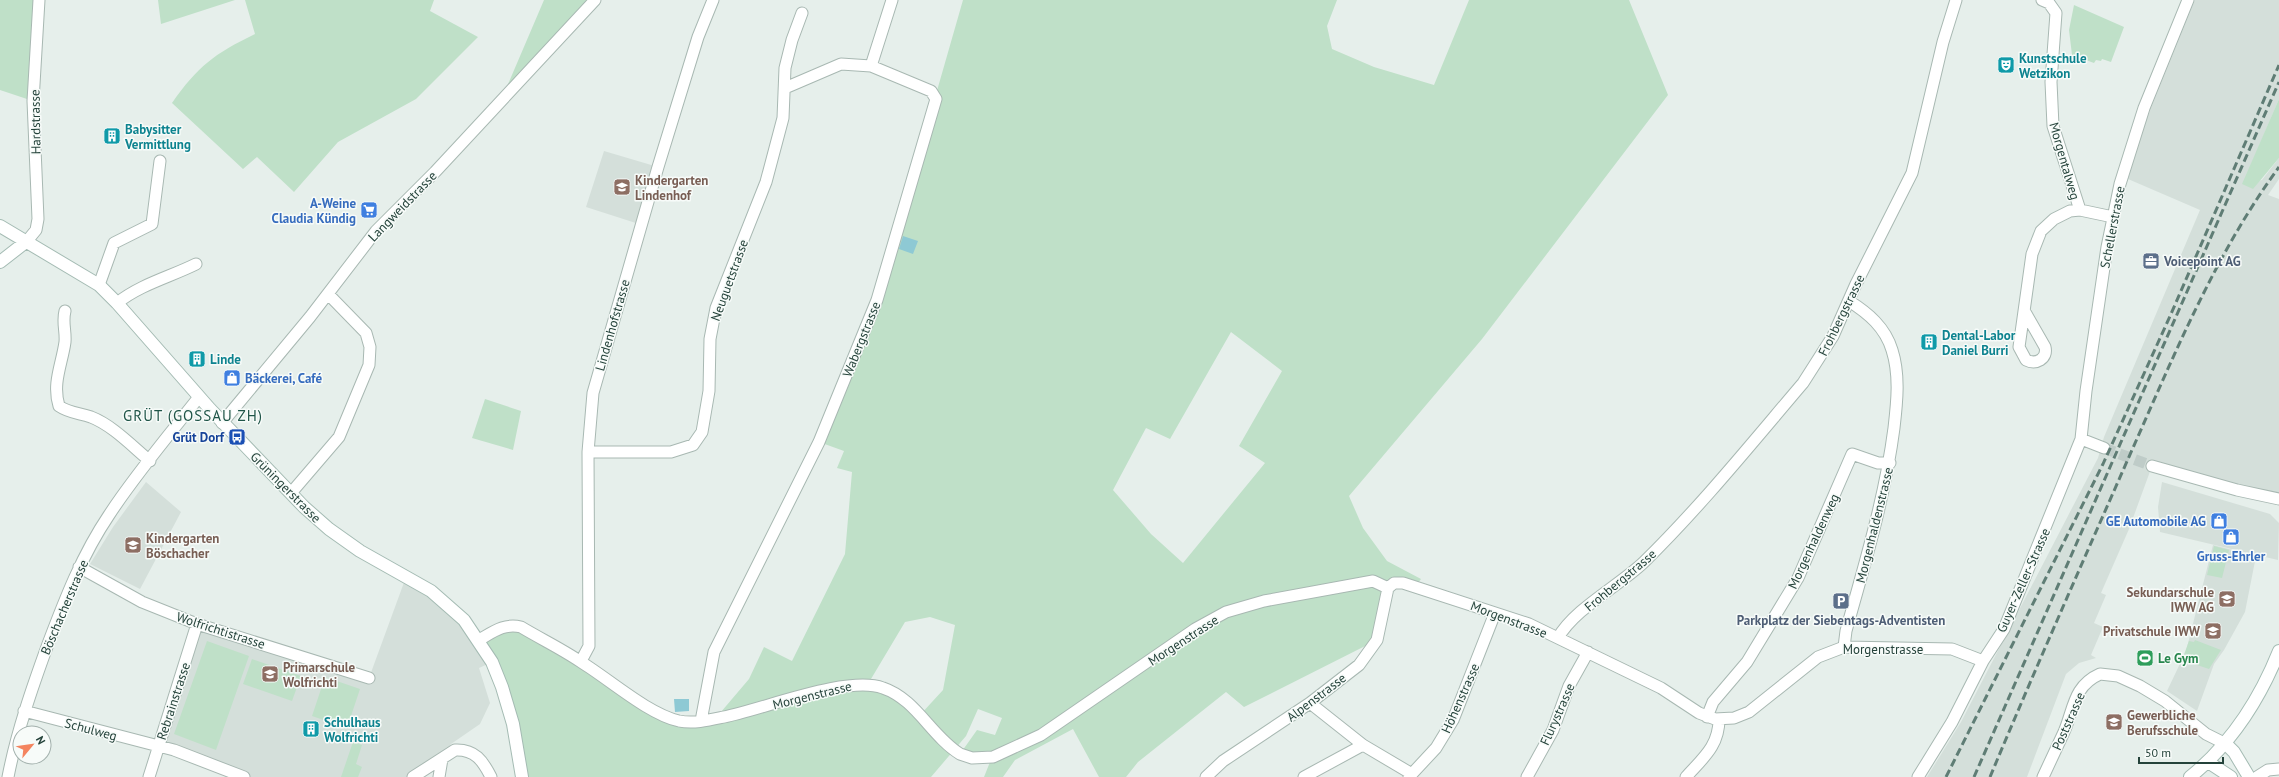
<svg xmlns="http://www.w3.org/2000/svg" width="2279" height="777" font-family="'PT Sans',sans-serif">
<style>
.built{fill:#d4dfda}
.green{fill:#bfe0c8;fill-rule:evenodd}
.water{fill:#8ec9d4}
.lines{fill:none;stroke-linecap:round;stroke-linejoin:round}
.minor-tunnel{stroke:#bfccc8;stroke-width:11;stroke-dasharray:11 5.5;stroke-linecap:butt}
.minor-casing{stroke:#a8b8b2;stroke-width:13}
.secondary-casing{stroke:#a4bbb3;stroke-width:14}
.minor{stroke:#fff;stroke-width:11}
.secondary{stroke:#fff;stroke-width:12}
.rail{stroke:#5f7d75;stroke-width:3;stroke-dasharray:8 4;stroke-linecap:butt}
.labels{text-anchor:middle;stroke-width:3;stroke-linejoin:round;paint-order:stroke}
.culture-label{font-size:13px;font-weight:bold;fill:#0d838f;stroke:#f7fbf9;text-anchor:start}
.street-label{font-size:13px;fill:#24423a;stroke:#f7fbf9}
.education-label{font-size:13px;font-weight:bold;fill:#785e54;stroke:#f7fbf9;text-anchor:start}
.shop-label{font-size:13px;font-weight:bold;fill:#366cbe;stroke:#f7fbf9;text-anchor:end}
.service-label{font-size:13px;font-weight:bold;fill:#4e5e75;stroke:#f7fbf9;text-anchor:start}
.transit-label{font-size:13px;font-weight:bold;fill:#164399;stroke:#f7fbf9;text-anchor:end}
.leisure-label{font-size:13px;font-weight:bold;fill:#27864d;stroke:#f7fbf9;text-anchor:start}
.quarter-label{font-size:15px;letter-spacing:1px;fill:#1f5548;stroke:#f7fbf9}
</style>
<rect width="100%" height="100%" fill="#e6efeb"/>
<path class="built" d="M2195 0H2279V99L2243 184 2262 180 2279 158V179L2268 195 2279 199V499L2152 466 2129 529 2101 593 2106 595 2094 623 2103 627 2091 655 2096 658 2079 663 2066 674 2027 777H1927L1961 722 2098 458 2104 437 2200 210 2128 179 2145 123Z
M604 151 658 167 642 225 586 207Z
M146 482 181 512 140 589 90 564 113 527Z
M2162 482 2270 514 2279 523 2278 560 2160 532 2158 507Z
M2213 545 2256 556 2245 612 2224 650 2214 664 2197 711 2167 691 2186 651Z
M406 577 431 591 492 662 479 668 490 703 480 724 451 744 442 759 413 777H244L158 747 197 624 369 678Z"/>
<path class="green" d="M0 0H39L33 101 0 90Z
M158 0H235L161 24Z
M245 0H434L430 11 478 37 416 99 338 142 294 192 257 157 243 169 172 103C198 66 214 54 255 34Z
M544 0H595L500 103Z
M963 0H1337L1327 26 1332 49 1374 67 1434 85 1469 0H1629L1668 95 1482 339 1349 496 1363 528 1387 561 1421 579 1415 587 1394 583 1377 640 1244 707 1226 692 1138 762 1126 777H1099L1073 729 1015 760 1003 777H984L992 757 960 754 977 730 995 735 1002 718 978 709 966 736 931 777H522L510 711 479 640 511 625 678 721 715 719 749 679 764 647 792 661 845 554 852 472 837 468 844 451 819 442 877 300ZM1231 332 1282 371 1239 446 1265 463 1183 563 1151 534 1113 490 1146 428 1170 439ZM930 617 955 625 943 690 920 715 884 688 868 684 905 622Z
M2074 5 2124 27 2111 62 2102 59 2101 61 2096 60 2094 63 2072 55 2069 30Z
M2279 99V158L2253 189 2242 184Z
M485 399 521 411 513 450 472 438Z
M2214 546 2229 550 2222 578 2207 575Z
M2195 640 2221 650 2209 669 2182 660 2189 641 2194 642Z
M207 641 249 656 216 750 174 734Z
M252 659 301 676 292 701 243 684Z
M325 677 360 689 347 728 312 716Z
M353 742 362 745 356 764 362 767 358 777H341Z"/>
<path class="water" d="M903 236 918 241 913 254 899 249Z
M674 699H689V711L675 712Z"/>
<g class="lines">
<path class="minor-tunnel" d="M2104 448 2152 466"/>
<g class="minor-casing">
<path id="minor" d="M2042 0 2049 3 2056 13 2051 82 2053 126 2080 210
M871 66 892 0
M27 241 36 230 38 219 33 101 39 0
M99 285 114 243 152 224 160 161
M117 303C141 284 170 277 196 264
M65 311C62 322 66 331 65 342 62 364 52 383 59 406 69 413 79 413 91 417 112 425 132 446 150 461
M2025 312 2045 347C2048 359 2036 365 2026 360L2019 347 2032 254 2041 231 2054 219 2070 211 2080 210 2113 217
M222 423 310 317 376 231 435 172 595 0
M2081 439 2104 448
M588 452H671L693 445 702 432 709 391 710 339 716 308 766 182 783 118 785 68 792 40 802 13
M2152 466 2237 490 2279 499
M291 493 339 437 369 365 370 347 366 333 328 294
M79 567 142 602 197 624 369 678
M1388 588 1394 583H1403L1529 624 1661 688 1699 713 1715 719 1734 718 1749 712 1818 657 1844 647 1952 649 1983 661
M1558 638C1574 609 1619 586 1644 562 1701 506 1751 444 1803 383L1833 336 1856 284 1912 173 1943 42 1956 0
M479 640C493 632 504 623 521 627 541 639 562 649 581 662 609 679 648 714 679 721 694 724 710 720 724 717 764 709 847 675 883 688 916 699 931 736 960 754L972 758 993 757 1041 735 1195 629 1226 612 1264 601 1373 581 1388 588
M1844 647 1846 631C1865 563 1885 497 1894 428 1897 402 1900 375 1892 350 1885 327 1868 313 1849 301
M581 661 589 646 588 452 593 393 658 167 698 37 713 0
M1310 703 1363 745 1412 774
M24 711 174 750 244 777
M1707 717 1713 702 1747 662 1798 578 1852 454 1878 463H1890
M701 721 714 652 819 442 877 300 936 99 931 91 871 66 841 64 785 88
M8 777C17 731 32 688 48 644 65 599 82 555 109 515 135 475 169 435 199 397
M149 777 197 624
M413 777 455 750C475 749 483 761 491 777
M439 777 442 759
M1206 777 1223 761 1310 703 1359 665 1377 640 1388 588
M1304 777 1363 745
M1409 777 1436 748 1453 720 1495 613
M1527 777 1553 730 1569 686 1588 652
M1686 777C1703 758 1719 746 1719 719
M1918 777 1952 722 1983 661 2004 629 2081 439 2086 391 2107 247 2120 184 2144 108 2188 0
M2043 777C2050 762 2057 747 2064 732 2074 709 2073 686 2100 674L2118 676 2140 686 2165 701 2206 734 2226 744
M2257 777 2268 770 2279 769"/>
</g>
<g class="secondary-casing">
<path id="secondary" d="M0 226 99 285 117 303 210 409 304 507 329 529 360 551 431 591 464 620 492 662 502 687 513 724 522 777
M0 262 27 241
M2226 744 2234 752 2249 777
M2208 762 2231 777
M2190 777C2232 743 2259 701 2279 651"/>
</g>
<use href="#minor" class="minor"/>
<use href="#secondary" class="secondary"/>
<path class="rail" d="M1946 777 2103 464 2171 314 2279 65
M1974 777 2279 82
M1990 777C2036 667 2084 559 2132 450 2175 353 2216 253 2279 167"/>
</g>
<defs>
<g id="theatre-square" transform="scale(0.9)"><rect x="-9" y="-9" width="18" height="18" rx="4" fill="#0f9aa8" stroke="#f7fbf9"/><path d="M-5-5.5Q0-4 5-5.5V0Q5 5 0 6Q-5 5-5 0ZM-3.3-2.5H-1v1.5H-3.3ZM1-2.5H3.3v1.5H1ZM-2.8 1Q0 5.5 2.8 1Z" fill="#fff"/></g>
<g id="building-square" transform="scale(0.9)"><rect x="-9" y="-9" width="18" height="18" rx="4" fill="#0f9aa8" stroke="#f7fbf9"/><path d="M-4-6H4V6H1V3H-1V6H-4ZM-2.5-4.3h1.7v1.8h-1.7ZM.8-4.3h1.7v1.8H.8ZM-2.5-1h1.7V.8h-1.7ZM.8-1h1.7V.8H.8Z" fill="#fff"/></g>
<g id="school-square" transform="scale(0.9)"><rect x="-9" y="-9" width="18" height="18" rx="4" fill="#8d6e63" stroke="#f7fbf9"/><path d="M0-5L7-2L0 1L-7-2ZM-4 1L0 2.5L4 1V4Q0 6-4 4Z" fill="#fff"/></g>
<g id="supermarket-square" transform="scale(0.9)"><rect x="-9" y="-9" width="18" height="18" rx="4" fill="#3f7fe0" stroke="#f7fbf9"/><path d="M-6-5.5h2.5l.6 2H6L4.5 2H-2.5L-4.4-4H-6ZM-1.5 3.2a1.3 1.3 0 1 0 .1 0ZM3 3.2a1.3 1.3 0 1 0 .1 0Z" fill="#fff"/></g>
<g id="office-square" transform="scale(0.9)"><rect x="-9" y="-9" width="18" height="18" rx="4" fill="#5c6f8a" stroke="#f7fbf9"/><path d="M-6-3h4V-5.5h4V-3h4V5H-6ZM-1-4.5V-3h2v-1.5ZM-6 0V1H6V0Z" fill="#fff"/></g>
<g id="shop-square" transform="scale(0.9)"><rect x="-9" y="-9" width="18" height="18" rx="4" fill="#3f7fe0" stroke="#f7fbf9"/><path d="M-5-2.5h2.3a2.7 3.5 0 0 1 5.4 0H5L5.5 6h-11ZM-1.5-2.5h3a1.5 2.3 0 0 0-3 0Z" fill="#fff"/></g>
<g id="bus-square" transform="scale(0.9)"><rect x="-9" y="-9" width="18" height="18" rx="4" fill="#1a4fb4" stroke="#f7fbf9"/><path d="M-5-6H5V4H4V6H2V4H-2V6H-4V4H-5ZM-3.5-4V0h7V-4ZM-3.5 1.2v1.5H-2V1.2ZM2 1.2v1.5H3.5V1.2Z" fill="#fff"/></g>
<g id="parking-square" transform="scale(0.9)"><rect x="-9" y="-9" width="18" height="18" rx="4" fill="#5c6f8a" stroke="#f7fbf9"/><path d="M-3.5-5.5H1a3.5 3.5 0 0 1 0 7H-1V5.5H-3.5ZM-1-3.4V-.6H.8a1.4 1.4 0 0 0 0-2.8Z" fill="#fff"/></g>
<g id="stadium-square" transform="scale(0.9)"><rect x="-9" y="-9" width="18" height="18" rx="4" fill="#2e9e5b" stroke="#f7fbf9"/><path d="M0-5a6.5 5 0 1 0 0 10a6.5 5 0 1 0 0-10ZM-3.5-1.8h7v3.6h-7Z" fill="#fff"/></g>
</defs>
<g fill-rule="evenodd">
<use href="#theatre-square" x="2006" y="65"/>
<use href="#building-square" x="112" y="136"/>
<use href="#school-square" x="622" y="187"/>
<use href="#supermarket-square" x="369" y="210"/>
<use href="#office-square" x="2151" y="261"/>
<use href="#building-square" x="1929" y="342"/>
<use href="#building-square" x="197" y="359"/>
<use href="#shop-square" x="232" y="378"/>
<use href="#bus-square" x="237" y="437"/>
<use href="#shop-square" x="2219" y="521"/>
<use href="#shop-square" x="2231" y="537"/>
<use href="#school-square" x="133" y="545"/>
<use href="#school-square" x="2227" y="599"/>
<use href="#parking-square" x="1841" y="601"/>
<use href="#school-square" x="2213" y="631"/>
<use href="#stadium-square" x="2145" y="658"/>
<use href="#school-square" x="270" y="674"/>
<use href="#school-square" x="2114" y="722"/>
<use href="#building-square" x="311" y="729"/>
</g>
<g class="labels">
<g class="culture-label">
<text x="2019" y="63">Kunstschule<tspan x="2019" dy="15">Wetzikon</tspan></text>
<text x="125" y="134">Babysitter<tspan x="125" dy="15">Vermittlung</tspan></text>
<text x="1942" y="340">Dental-Labor<tspan x="1942" dy="15">Daniel Burri</tspan></text>
<text x="210" y="364">Linde</text>
<text x="324" y="727">Schulhaus<tspan x="324" dy="15">Wolfrichti</tspan></text>
</g>
<g class="street-label">
<text transform="translate(35 122) rotate(-91)" y="5">Hardstrasse</text>
<text transform="translate(2065 161) rotate(74)" y="5">Morgentalweg</text>
<text transform="translate(402 206) rotate(-46)" y="5">Langweidstrasse</text>
<text transform="translate(2112 227) rotate(-79)" y="5">Schellerstrasse</text>
<text transform="translate(729 280) rotate(-70)" y="5">Neuguetstrasse</text>
<text transform="translate(1841 315) rotate(-64)" y="5">Frohbergstrasse</text>
<text transform="translate(612 325) rotate(-74)" y="5">Lindenhofstrasse</text>
<text transform="translate(861 339) rotate(-68)" y="5">Wabergstrasse</text>
<text transform="translate(286 487) rotate(45)" y="5">Grüningerstrasse</text>
<text transform="translate(1874 525) rotate(-76)" y="5">Morgenhaldenstrasse</text>
<text transform="translate(1813 541) rotate(-65)" y="5">Morgenhaldenweg</text>
<text transform="translate(1620 580) rotate(-40)" y="5">Frohbergstrasse</text>
<text transform="translate(2023 580) rotate(-66)" y="5">Guyer-Zeller-Strasse</text>
<text transform="translate(64 607) rotate(-67)" y="5">Böschacherstrasse</text>
<text transform="translate(1509 619) rotate(21)" y="5">Morgenstrasse</text>
<text transform="translate(221 630) rotate(18)" y="5">Wolfrichtistrasse</text>
<text transform="translate(1183 640) rotate(-33)" y="5">Morgenstrasse</text>
<text x="1883" y="654">Morgenstrasse</text>
<text transform="translate(812 695) rotate(-14)" y="5">Morgenstrasse</text>
<text transform="translate(1316 697) rotate(-37)" y="5">Alpenstrasse</text>
<text transform="translate(1460 698) rotate(-66)" y="5">Höhenstrasse</text>
<text transform="translate(173 701) rotate(-72)" y="5">Rebrainstrasse</text>
<text transform="translate(1557 714) rotate(-66)" y="5">Flurystrasse</text>
<text transform="translate(2068 721) rotate(-66)" y="5">Poststrasse</text>
<text transform="translate(91 729) rotate(15)" y="5">Schulweg</text>
</g>
<g class="education-label">
<text x="635" y="185">Kindergarten<tspan x="635" dy="15">Lindenhof</tspan></text>
<text x="146" y="543">Kindergarten<tspan x="146" dy="15">Böschacher</tspan></text>
<text x="2214" y="597" text-anchor="end">Sekundarschule<tspan x="2214" dy="15">IWW AG</tspan></text>
<text x="2200" y="636" text-anchor="end">Privatschule IWW</text>
<text x="283" y="672">Primarschule<tspan x="283" dy="15">Wolfrichti</tspan></text>
<text x="2127" y="720">Gewerbliche<tspan x="2127" dy="15">Berufsschule</tspan></text>
</g>
<g class="shop-label">
<text x="356" y="208">A-Weine<tspan x="356" dy="15">Claudia Kündig</tspan></text>
<text x="245" y="383" text-anchor="start">Bäckerei, Café</text>
<text x="2206" y="526">GE Automobile AG</text>
<text x="2231" y="561" text-anchor="middle">Gruss-Ehrler</text>
</g>
<g class="service-label">
<text x="2164" y="266">Voicepoint AG</text>
<text x="1841" y="625" text-anchor="middle">Parkplatz der Siebentags-Adventisten</text>
</g>
<g class="transit-label">
<text x="224" y="442">Grüt Dorf</text>
</g>
<g class="leisure-label">
<text x="2158" y="663">Le Gym</text>
</g>
<g class="quarter-label">
<text x="193" y="421">GRÜT (GOSSAU ZH)</text>
</g>
</g>
<g transform="translate(32 745) rotate(61)"><circle r="19" fill="#f7fbf9" stroke="#a3b1ad"/>
<path d="M0-3L7 15L0 10L-7 15Z" fill="#f4845f"/>
<text y="-6" font-size="11" font-weight="bold" text-anchor="middle" fill="#24423a">N</text>
</g>
<path d="M2139 757v6h84v-6" fill="none" stroke="#24423a" stroke-width="2"/>
<text x="2145" y="757" font-size="12" fill="#24423a" stroke="#f7fbf9" stroke-width="3" paint-order="stroke">50 m</text>
</svg>
